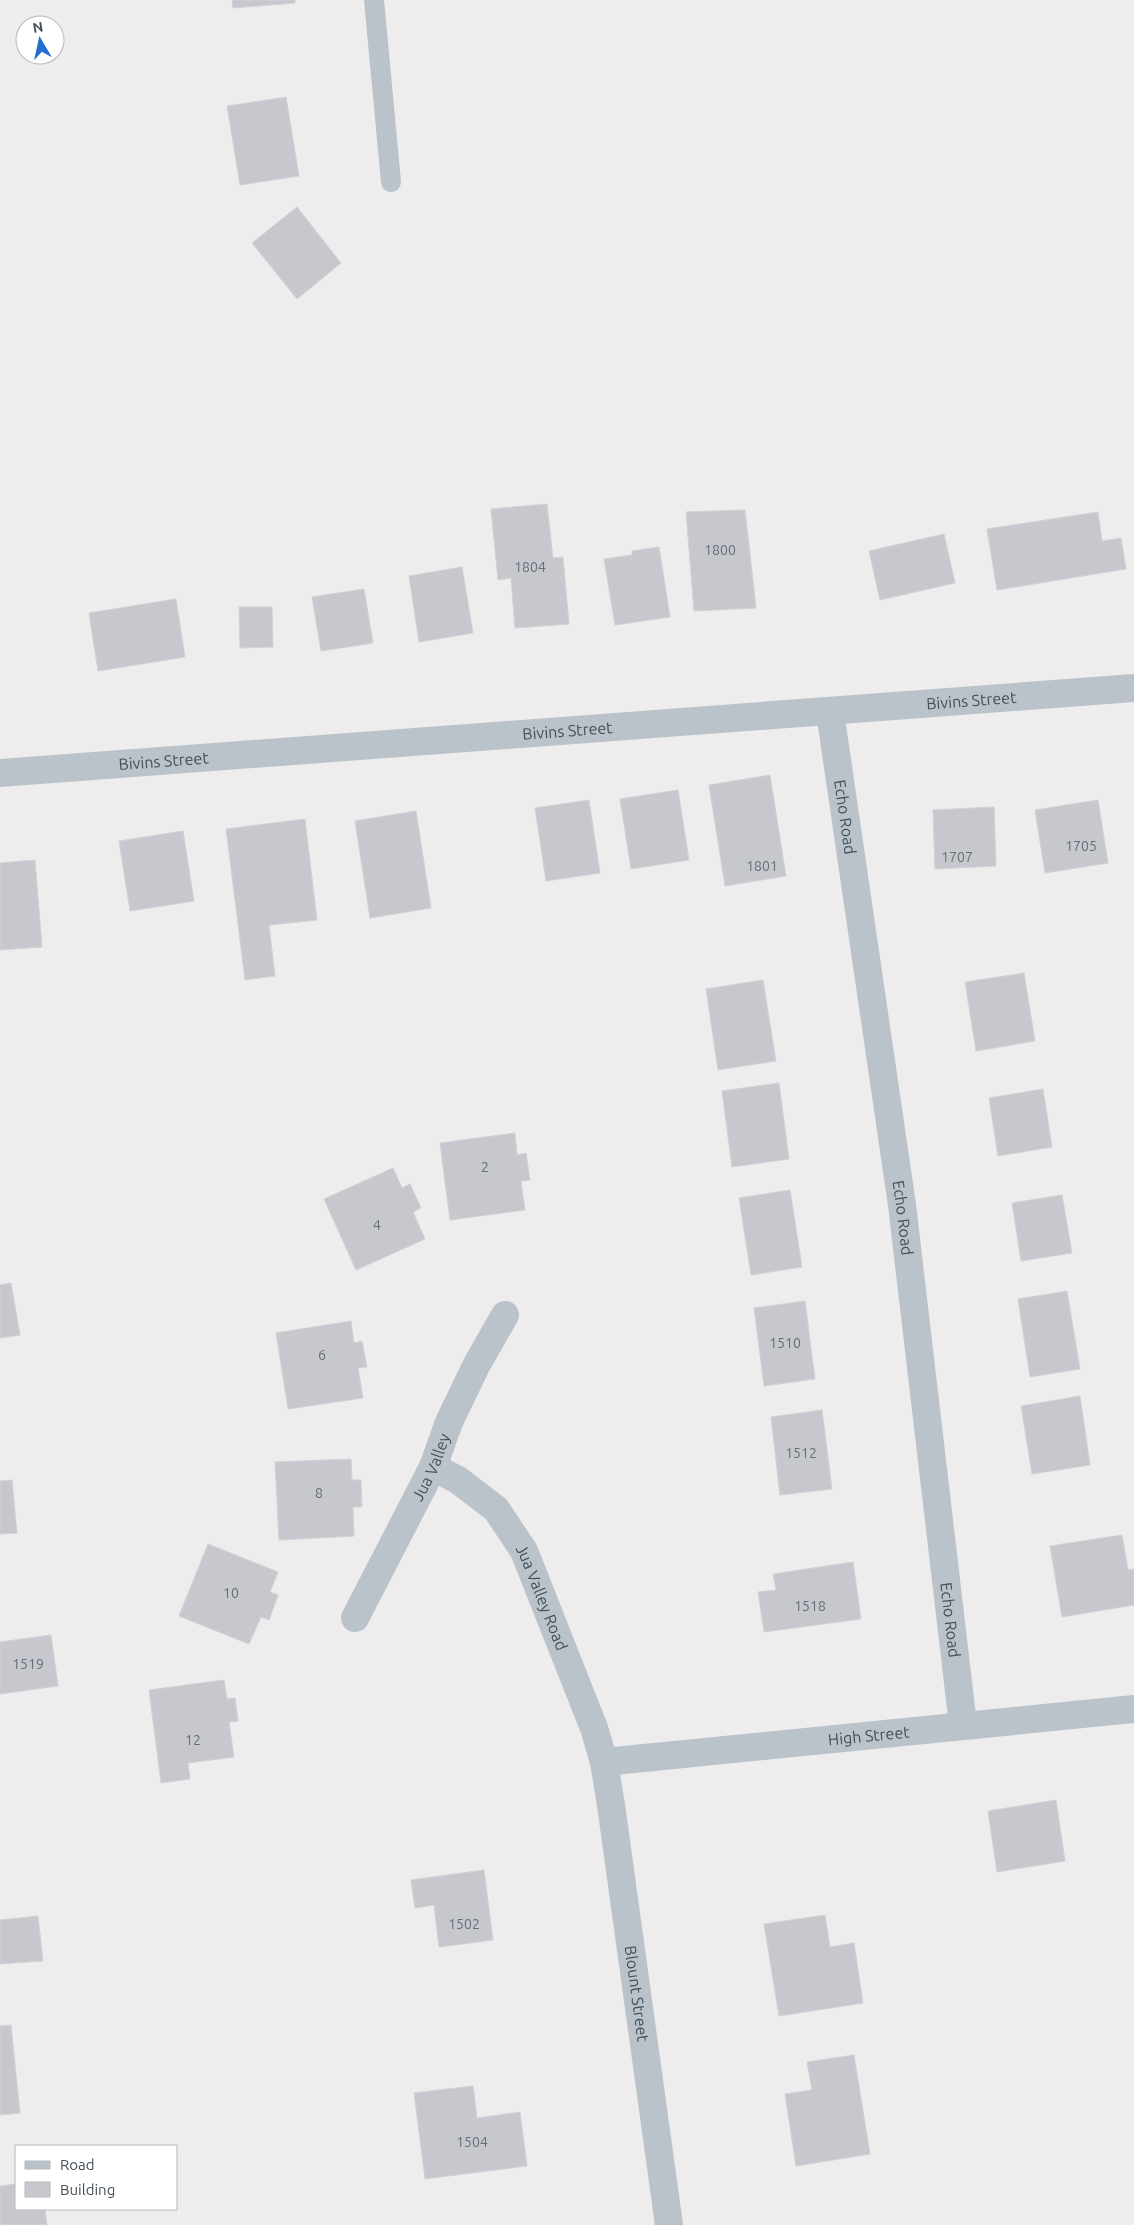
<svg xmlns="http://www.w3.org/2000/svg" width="1134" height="2225" font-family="Ubuntu,sans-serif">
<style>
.building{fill:#c6c8ce;stroke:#d0d2d7}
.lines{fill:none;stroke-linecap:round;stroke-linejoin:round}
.lane{stroke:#bbc3ca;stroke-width:20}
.street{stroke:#bbc3ca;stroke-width:28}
.labels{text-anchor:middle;stroke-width:4.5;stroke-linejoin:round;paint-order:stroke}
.number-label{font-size:14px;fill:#656d76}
.street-label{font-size:16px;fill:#454f58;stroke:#fff}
</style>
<rect width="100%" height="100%" fill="#eeecec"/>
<path class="building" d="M232 0H295V3L233 8Z
M286 97 299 176 240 185 227 106Z
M297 207 341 263 297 299 252 243Z
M547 504 553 558 563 557 569 624 515 628 511 578 498 580 491 509Z
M745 510 756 608 694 611 686 512Z
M1098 512 1102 541 1121 538 1126 569 997 590 987 529Z
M944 534 955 583 880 600 869 551Z
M659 547 670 617 615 625 604 559 632 555V551Z
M462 567 473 633 419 642 409 576Z
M364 589 373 643 321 651 312 597Z
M176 599 185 657 98 671 89 613Z
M239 607H272L273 647 240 648Z
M770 775 786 876 725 886 709 785Z
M678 790 689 860 631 869 620 799Z
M589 800 600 873 546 881 535 808Z
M1098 800 1108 863 1045 873 1035 810Z
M994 807 996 866 935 869 933 810Z
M416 811 431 908 370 918 355 821Z
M305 819 317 920 269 925 275 976 245 980 226 829Z
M183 831 194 901 130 911 119 841Z
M35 860 42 947 0 950V863Z
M1024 973 1035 1041 976 1051 965 982Z
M763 980 776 1061 718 1070 706 989Z
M779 1083 789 1159 732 1167 722 1091Z
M1043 1089 1052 1147 998 1156 989 1098Z
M515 1133 517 1155 526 1153 530 1180 521 1181 525 1210 450 1220 440 1143Z
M393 1168 402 1188 410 1184 421 1208 413 1212 425 1239 356 1270 324 1199Z
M790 1190 802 1267 751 1275 739 1198Z
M1062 1195 1072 1253 1021 1261 1012 1203Z
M11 1283 20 1335 0 1338V1285Z
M1067 1291 1080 1369 1030 1377 1018 1299Z
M805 1301 815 1379 764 1386 754 1308Z
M351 1321 354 1343 362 1341 367 1367 358 1368 363 1398 288 1409 276 1333Z
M1080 1396 1090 1465 1032 1474 1021 1406Z
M822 1410 832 1489 780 1495 771 1417Z
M351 1459 352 1480H361L362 1507H353L354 1536 279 1540 275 1462Z
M12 1480 17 1533 0 1534V1481Z
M1122 1535 1128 1570 1134 1569V1605L1062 1617 1050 1546Z
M208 1544 278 1572 270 1592 278 1595 269 1620 261 1617 249 1644 179 1616Z
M853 1562 861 1619 764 1632 758 1592 776 1590 773 1574Z
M51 1635 58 1686 0 1694V1642Z
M224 1680 227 1699 235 1698 238 1721 229 1722 234 1757 188 1763 190 1779 161 1783 149 1690Z
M1056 1800 1065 1861 997 1872 988 1811Z
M484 1870 493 1940 439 1947 434 1905 415 1908 411 1880Z
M825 1915 830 1947 854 1943 863 2003 779 2016 764 1924Z
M38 1916 43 1961 0 1964V1920Z
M11 2025 20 2113 0 2115V2026Z
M854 2055 870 2154 796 2166 785 2094 812 2090 807 2062Z
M473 2086 477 2118 520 2112 527 2166 425 2179 414 2093Z
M16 2184V2209H45L47 2225H0V2186Z"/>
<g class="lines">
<path class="lane" d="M374 0 391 182"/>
<g class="street">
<path id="s1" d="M830 712 902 1205 963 1725"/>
<path id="s2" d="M0 773 1134 688"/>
<path id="s3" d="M433 1467 458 1480 496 1509 524 1551 594 1728 604 1762 611 1805 669 2225"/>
<path id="s4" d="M355 1618 433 1467 449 1422 477 1364 505 1315"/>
<path id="s5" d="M604 1762 1134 1709"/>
</g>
</g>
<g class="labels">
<g class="number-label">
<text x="720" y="555">1800</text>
<text x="530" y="572">1804</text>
<text x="1081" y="851">1705</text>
<text x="957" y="862">1707</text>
<text x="762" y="871">1801</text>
<text x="485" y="1172">2</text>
<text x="377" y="1230">4</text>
<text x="785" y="1348">1510</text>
<text x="322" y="1360">6</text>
<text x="801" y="1458">1512</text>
<text x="319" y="1498">8</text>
<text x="231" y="1598">10</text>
<text x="810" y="1611">1518</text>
<text x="28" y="1669">1519</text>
<text x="193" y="1745">12</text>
<text x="464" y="1929">1502</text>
<text x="472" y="2147">1504</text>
</g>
<g class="street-label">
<text dy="6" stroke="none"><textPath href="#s2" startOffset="974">Bivins Street</textPath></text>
<text dy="6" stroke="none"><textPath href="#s2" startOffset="569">Bivins Street</textPath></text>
<text dy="6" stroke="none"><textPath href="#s2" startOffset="164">Bivins Street</textPath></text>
<text dy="6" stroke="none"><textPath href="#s1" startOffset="106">Echo Road</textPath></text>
<text dy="6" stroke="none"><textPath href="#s1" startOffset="511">Echo Road</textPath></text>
<text dy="6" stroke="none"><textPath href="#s4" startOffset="169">Jua Valley</textPath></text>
<text dy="6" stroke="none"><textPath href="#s3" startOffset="176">Jua Valley Road</textPath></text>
<text dy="6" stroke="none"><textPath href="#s1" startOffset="916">Echo Road</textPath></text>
<text dy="6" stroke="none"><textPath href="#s5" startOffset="266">High Street</textPath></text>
<text dy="6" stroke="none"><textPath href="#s3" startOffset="586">Blount Street</textPath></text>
</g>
</g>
<rect x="15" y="2145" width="162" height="65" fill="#ffffff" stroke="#b5b9bc"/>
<rect x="25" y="2161" width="25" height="8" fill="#bbc3ca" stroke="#b5b9bc"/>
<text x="60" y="2170" font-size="15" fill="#454f58">Road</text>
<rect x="25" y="2182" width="25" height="15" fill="#c6c8ce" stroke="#b5b9bc"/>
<text x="60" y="2195" font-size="15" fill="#454f58">Building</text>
<g transform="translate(40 40) rotate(351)"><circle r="24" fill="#ffffff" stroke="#b5b9bc"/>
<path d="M0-4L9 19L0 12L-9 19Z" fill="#246dd0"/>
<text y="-8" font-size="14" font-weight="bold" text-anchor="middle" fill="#454f58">N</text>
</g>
</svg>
